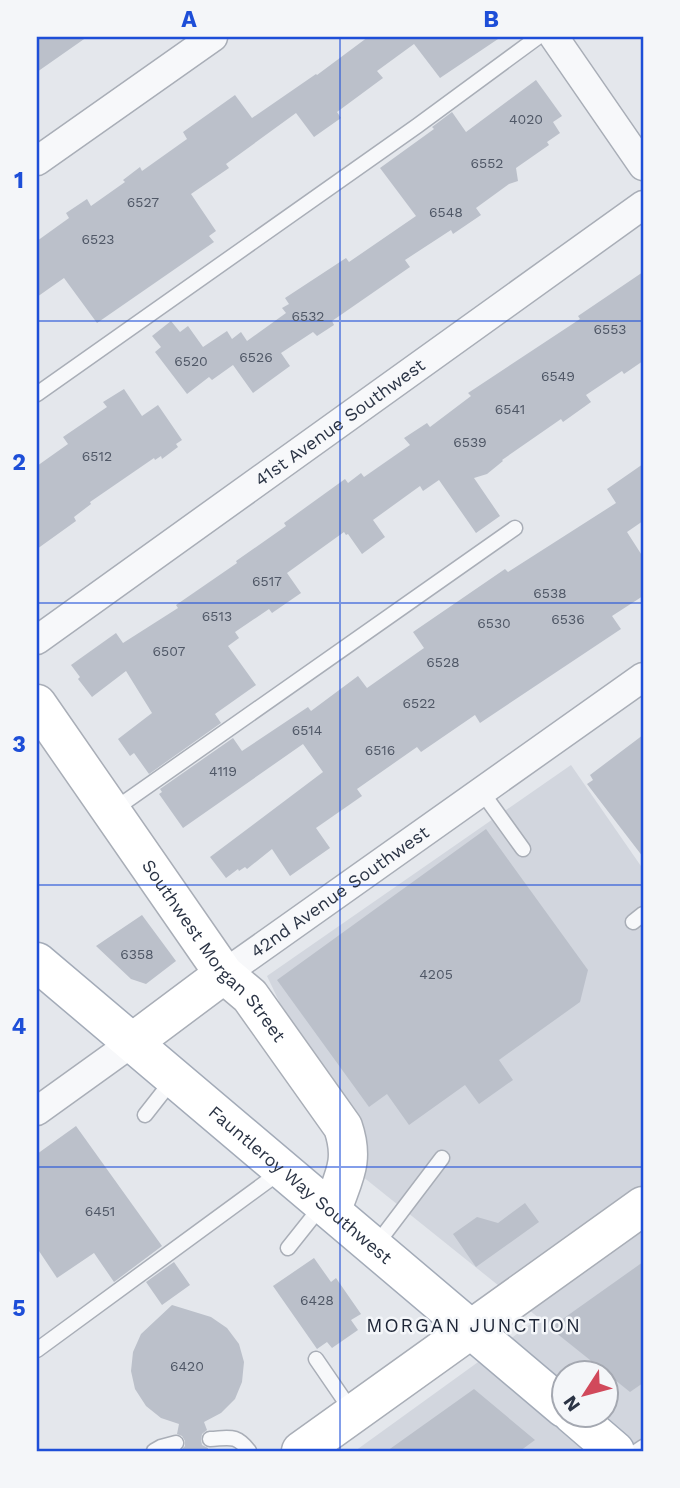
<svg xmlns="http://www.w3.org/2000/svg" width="680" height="1488" font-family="'Work Sans',sans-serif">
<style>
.built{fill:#d2d6de;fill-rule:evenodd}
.building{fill:#bbc0ca}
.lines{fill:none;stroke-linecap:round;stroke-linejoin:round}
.lane-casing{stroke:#a9aeb7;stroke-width:17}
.street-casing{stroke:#a9aeb7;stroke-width:31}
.secondary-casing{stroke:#a9aeb7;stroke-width:41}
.primary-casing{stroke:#a3abb8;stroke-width:41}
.lane{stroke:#f7f8fa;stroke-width:14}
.street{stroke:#f7f8fa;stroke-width:28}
.secondary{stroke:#fff;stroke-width:38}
.primary{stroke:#fff;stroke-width:38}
.grid{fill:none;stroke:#1d4ed8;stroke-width:2;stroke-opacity:0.55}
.labels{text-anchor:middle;stroke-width:5;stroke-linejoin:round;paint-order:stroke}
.number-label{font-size:14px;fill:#4f5766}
.street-label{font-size:18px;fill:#2b3445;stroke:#f4f6f9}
.neighbourhood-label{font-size:19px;letter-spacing:2px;fill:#1d2536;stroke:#f4f6f9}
.neatline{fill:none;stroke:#1d4ed8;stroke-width:2.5}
.grid-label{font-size:23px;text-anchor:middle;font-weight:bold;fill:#1d4ed8}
</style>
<rect width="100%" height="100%" fill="#e4e7ec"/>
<path class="built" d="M571 765 643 869V1451H355L539 1318 362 1176 267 976ZM564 1372H606V1414H564Z"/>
<path class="building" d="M37 37H87L37 72Z
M368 37H501L440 78 414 44 377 71 383 78 337 112 341 118 314 137 296 113 226 164 229 168 191 194 216 231 209 236 214 242 97 323 64 278 37 297V241L69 218 66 213 87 199 91 206 125 182 123 180 140 167 142 171 187 139 183 132 235 95 252 118 316 74 317 75Z
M536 80 562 116 553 122 560 133 547 142 549 145 516 168 518 181 509 184 476 208 481 215 453 234 451 230 405 260 410 267 332 321 334 325 317 336 313 332 281 353 290 366 253 393 233 365 212 380 209 377 187 394 155 352 161 347 152 336 171 321 180 332 188 326 203 347 227 331 232 339 241 332 247 341 286 313 282 308 289 304 285 298 346 258 349 262 416 216 380 168 434 129 432 127 452 112 466 132Z
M643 272V361L624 374 622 371 586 395 591 402 563 422 561 419 502 460 503 461 487 474 474 478 500 516 476 533 439 480 423 491 420 486 373 520 385 537 362 554 348 534 346 535 344 532 287 573 301 593 272 613 269 609 235 632 239 638 228 646 256 685 215 714 221 723 149 774 134 753 130 756 118 739 152 713 126 671 92 697 78 679 80 677 71 665 116 633 123 643 178 608 176 605 237 563 236 561 286 526 284 523 345 479 348 483 361 473 364 477 410 445 404 438 427 423 430 427 471 396 468 393 580 319 578 316Z
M124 389 142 416 158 405 182 440 176 444 178 447 162 459 161 456 155 460 154 458 90 502 91 504 74 517 76 521 37 549V466L68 444 63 437 107 407 103 402Z
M643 464V521L627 532 643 557V596L612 616 621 629 480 723 475 715 421 752 417 747 357 789 362 796 316 828 330 848 290 876 272 849 247 869 245 867 239 871 238 869 226 878 210 857 323 772 303 744 183 828 159 794 162 792 160 789 233 738 242 751 308 707 311 711 358 676 367 688 424 648 413 632 505 569 508 572 616 503 607 489Z
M643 735V857L587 784 593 780 590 775Z
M486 829 588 970 580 1002 499 1060 513 1080 479 1104 465 1085 409 1125 387 1094 369 1107 277 980Z
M142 915 176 961 146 984 131 979 96 946Z
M76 1126 162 1246 114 1282 94 1253 57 1278 37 1248V1154Z
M525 1203 539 1222 476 1267 453 1234 477 1217 498 1223Z
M314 1258 331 1282 336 1278 361 1314 351 1320 358 1330 332 1348 327 1342 317 1349 273 1286Z
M174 1262 190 1285 162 1305 146 1282Z
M643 1262V1383L630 1392 550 1328Z
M172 1305 211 1317 227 1328 239 1344 244 1362 242 1382 235 1399 221 1413 204 1422 207 1430 202 1434 201 1440 202 1445 208 1448V1451H180L185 1446V1441L182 1436 177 1434 179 1424 161 1418 146 1406 135 1389 131 1371 133 1352 141 1334Z
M474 1389 535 1440 520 1451H387Z"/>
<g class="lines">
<g class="lane-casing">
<path id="lane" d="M37 394 417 126 538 37
M482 792 523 849
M112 811 515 528
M633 922 643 914
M145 1115 174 1078
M376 1245 442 1158
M288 1248 323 1204
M37 1350 280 1172
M316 1359 353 1413
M210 1439C230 1438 236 1434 249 1451
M154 1451 161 1447 176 1443
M637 1451 643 1447"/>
</g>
<g class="street-casing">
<g id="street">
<path d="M554 37 643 166"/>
<path d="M37 161 213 37"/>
<path id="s1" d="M37 640 643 205"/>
<path id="s2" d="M224 974 643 677"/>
<path d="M37 1111 133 1042"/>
</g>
</g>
<g class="secondary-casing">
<g id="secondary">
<path id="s3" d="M37 704 224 974 250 996 343 1127C355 1162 343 1177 332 1210"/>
<path d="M133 1042 224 974"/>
<path d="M301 1451 643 1206"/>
</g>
</g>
<g class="primary-casing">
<g id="primary">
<path id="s4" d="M37 962 564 1408"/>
<path d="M572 1414 615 1451"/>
</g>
</g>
<use href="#lane" class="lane"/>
<use href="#street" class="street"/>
<use href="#secondary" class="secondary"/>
<use href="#primary" class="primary"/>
</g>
<path class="grid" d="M340 37V1451M37 321H643M37 603H643M37 885H643M37 1167H643"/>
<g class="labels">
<g class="number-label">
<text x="526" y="124">4020</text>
<text x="487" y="168">6552</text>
<text x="143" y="207">6527</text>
<text x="446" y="217">6548</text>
<text x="98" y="244">6523</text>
<text x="308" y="321">6532</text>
<text x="610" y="334">6553</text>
<text x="256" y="362">6526</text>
<text x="191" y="366">6520</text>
<text x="558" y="381">6549</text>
<text x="510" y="414">6541</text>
<text x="470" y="447">6539</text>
<text x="97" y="461">6512</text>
<text x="267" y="586">6517</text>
<text x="550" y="598">6538</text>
<text x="217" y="621">6513</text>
<text x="568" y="624">6536</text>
<text x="494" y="628">6530</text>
<text x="169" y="656">6507</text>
<text x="443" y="667">6528</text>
<text x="419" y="708">6522</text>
<text x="307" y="735">6514</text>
<text x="380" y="755">6516</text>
<text x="223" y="776">4119</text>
<text x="137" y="959">6358</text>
<text x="436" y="979">4205</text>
<text x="100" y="1216">6451</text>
<text x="317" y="1305">6428</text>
<text x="187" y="1371">6420</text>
</g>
<g class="street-label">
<text dy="6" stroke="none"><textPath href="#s1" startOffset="373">41st Avenue Southwest</textPath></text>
<text dy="6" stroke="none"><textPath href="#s2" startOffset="142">42nd Avenue Southwest</textPath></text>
<text dy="6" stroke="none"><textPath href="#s3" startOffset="304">Southwest Morgan Street</textPath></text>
<text dy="6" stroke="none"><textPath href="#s4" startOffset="345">Fauntleroy Way Southwest</textPath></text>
</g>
<g class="neighbourhood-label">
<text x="474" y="1332">MORGAN JUNCTION</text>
</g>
</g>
<rect width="680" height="1488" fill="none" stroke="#f4f6f9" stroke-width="77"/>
<g transform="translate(585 1394) rotate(234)"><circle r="33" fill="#f4f6f9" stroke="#a4a8b1" stroke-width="2"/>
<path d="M0-5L12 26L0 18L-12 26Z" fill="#d1495b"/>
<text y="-10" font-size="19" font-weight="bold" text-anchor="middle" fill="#2b3445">N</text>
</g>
<rect x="38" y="38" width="604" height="1412" class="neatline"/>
<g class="grid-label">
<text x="189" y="27">A</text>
<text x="491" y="27">B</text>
<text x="19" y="188">1</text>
<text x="19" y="470">2</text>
<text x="19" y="752">3</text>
<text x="19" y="1034">4</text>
<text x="19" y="1316">5</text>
</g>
</svg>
